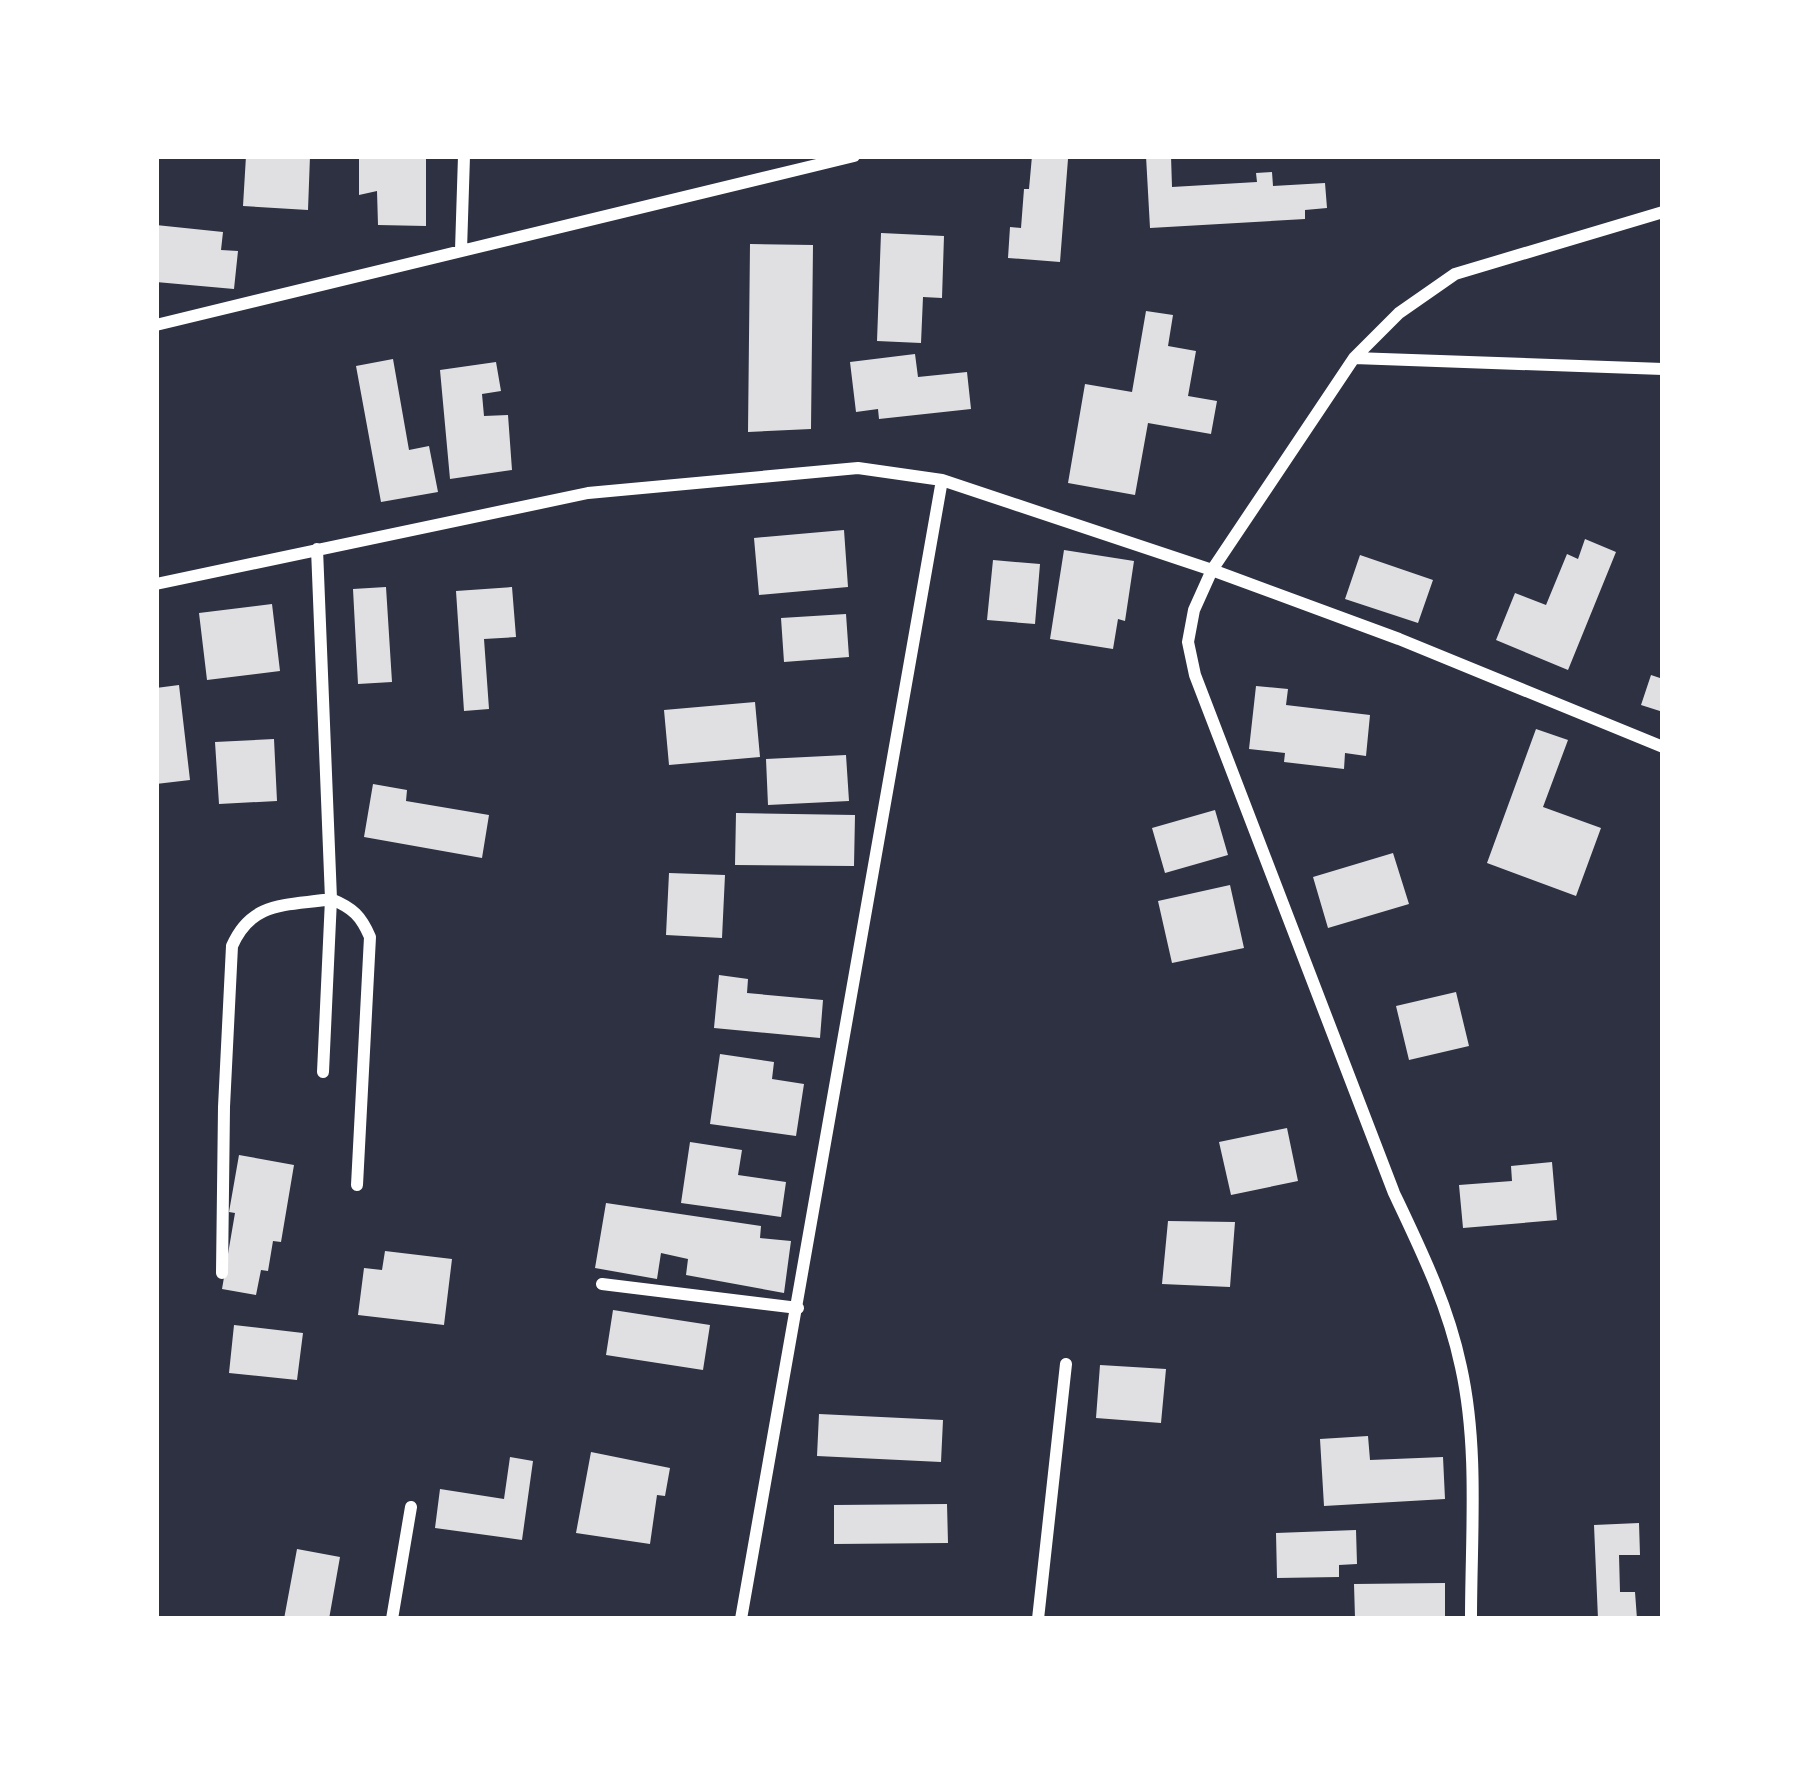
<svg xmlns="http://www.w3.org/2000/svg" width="1819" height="1775" font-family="'Sofia Sans Condensed',sans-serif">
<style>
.building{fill:#e0e0e3}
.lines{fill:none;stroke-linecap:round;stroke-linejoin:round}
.minor{stroke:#fff;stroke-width:12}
</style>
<rect width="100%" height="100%" fill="#2d3142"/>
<path class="building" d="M246 156H310L308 210 243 206Z
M359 156H426V226L378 225 377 191 359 195Z
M1032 156 1068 159 1060 262 1008 258 1010 227 1021 228 1024 189H1029Z
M1146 156H1171L1172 187 1257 182 1256 173 1272 172 1273 186 1325 183 1327 208 1305 210V219L1150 228Z
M156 225 223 232 221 250 238 251 234 289 156 282Z
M881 233 944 236 942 298 923 297 921 343 877 341Z
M750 244 813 245 811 429 748 432Z
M1146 311 1173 315 1168 346 1196 351 1188 396 1217 401 1211 434 1148 423 1135 495 1068 483 1085 384 1132 392Z
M915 354 918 377 967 372 971 409 879 419 878 409 856 412 850 362Z
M393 359 409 450 429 446 438 492 381 502 356 366Z
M496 362 501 391 482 394 484 416 508 415 512 470 450 479 440 370Z
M844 530 848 587 759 595 754 538Z
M1585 539 1616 552 1568 670 1496 640 1515 593 1546 605 1567 554 1578 559Z
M1064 550 1134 561 1125 621 1118 619 1113 649 1050 639Z
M1360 555 1433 580 1418 623 1345 599Z
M993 560 1040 564 1035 624 987 620Z
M386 587 392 682 358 684 353 589Z
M512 587 516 637 484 639 489 709 464 711 456 591Z
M272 604 280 671 207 680 199 613Z
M846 614 849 657 784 662 781 618Z
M1651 675 1663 679V712L1641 705Z
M179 685 190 780 156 784V688Z
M1256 686 1288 689 1286 705 1370 715 1366 756 1345 753 1344 769 1284 762 1285 753 1249 749Z
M755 702 760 757 669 765 664 710Z
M1536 729 1568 740 1543 807 1601 828 1576 896 1487 863Z
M274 739 277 801 219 804 215 742Z
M846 755 849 801 768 805 766 759Z
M373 784 407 790 406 801 489 815 482 858 364 837Z
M1215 810 1228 855 1165 873 1152 828Z
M736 813 855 815 854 866 735 865Z
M1393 853 1409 904 1328 928 1313 877Z
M669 873 725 875 722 938 666 935Z
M1230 885 1244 948 1172 963 1158 901Z
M719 975 748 979 747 993 823 1000 820 1038 714 1028Z
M1456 992 1469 1046 1409 1060 1396 1006Z
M720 1054 774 1062 772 1079 804 1084 796 1136 710 1124Z
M1287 1128 1298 1181 1231 1195 1219 1142Z
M690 1142 742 1150 738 1175 786 1182 781 1217 681 1203Z
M239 1155 294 1165 281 1242 273 1241 268 1271 261 1270 256 1295 222 1289 235 1213 229 1212Z
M1552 1162 1557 1220 1463 1228 1459 1185 1512 1181 1511 1166Z
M606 1203 761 1226 760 1238 791 1241 784 1293 686 1275 688 1259 661 1253 657 1279 595 1268Z
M1168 1221 1235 1222 1230 1287 1162 1284Z
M385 1251 452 1259 444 1325 358 1315 364 1268 382 1270Z
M613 1310 710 1325 703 1370 606 1355Z
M234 1325 303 1333 297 1380 229 1373Z
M1100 1365 1166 1369 1161 1423 1096 1418Z
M819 1414 943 1420 941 1462 817 1456Z
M1368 1436 1370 1460 1443 1457 1445 1499 1324 1506 1320 1439Z
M591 1452 670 1468 665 1496 657 1495 650 1544 576 1533Z
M510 1457 533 1461 522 1540 435 1528 440 1489 504 1499Z
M947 1504 948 1543 834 1544V1505Z
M1639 1523 1640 1555H1619L1620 1592H1635L1637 1619H1598L1594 1525Z
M1356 1530 1357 1564 1339 1565V1577L1277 1578 1276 1533Z
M297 1549 340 1557 329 1619H284Z
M1445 1583V1618H1355L1354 1584Z"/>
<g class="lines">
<path class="minor" d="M461 250 464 156
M156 325 854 156
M1354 358 1663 369
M156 584 588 493 858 468 942 480 1212 570 1399 639 1663 747
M323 1072 331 899C353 908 361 916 370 937L357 1185
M222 1273 224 1107 232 946C252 900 287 906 331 899L317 549
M602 1284 798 1308
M392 1619 411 1507
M741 1619 942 480
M1038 1619 1066 1364
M1471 1619C1471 1536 1479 1448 1461 1367 1448 1305 1421 1250 1394 1193L1195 675 1188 642 1194 610 1212 570 1354 358 1399 313 1455 274 1663 212"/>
</g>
<rect width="1819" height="1775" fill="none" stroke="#ffffff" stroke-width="318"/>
</svg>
